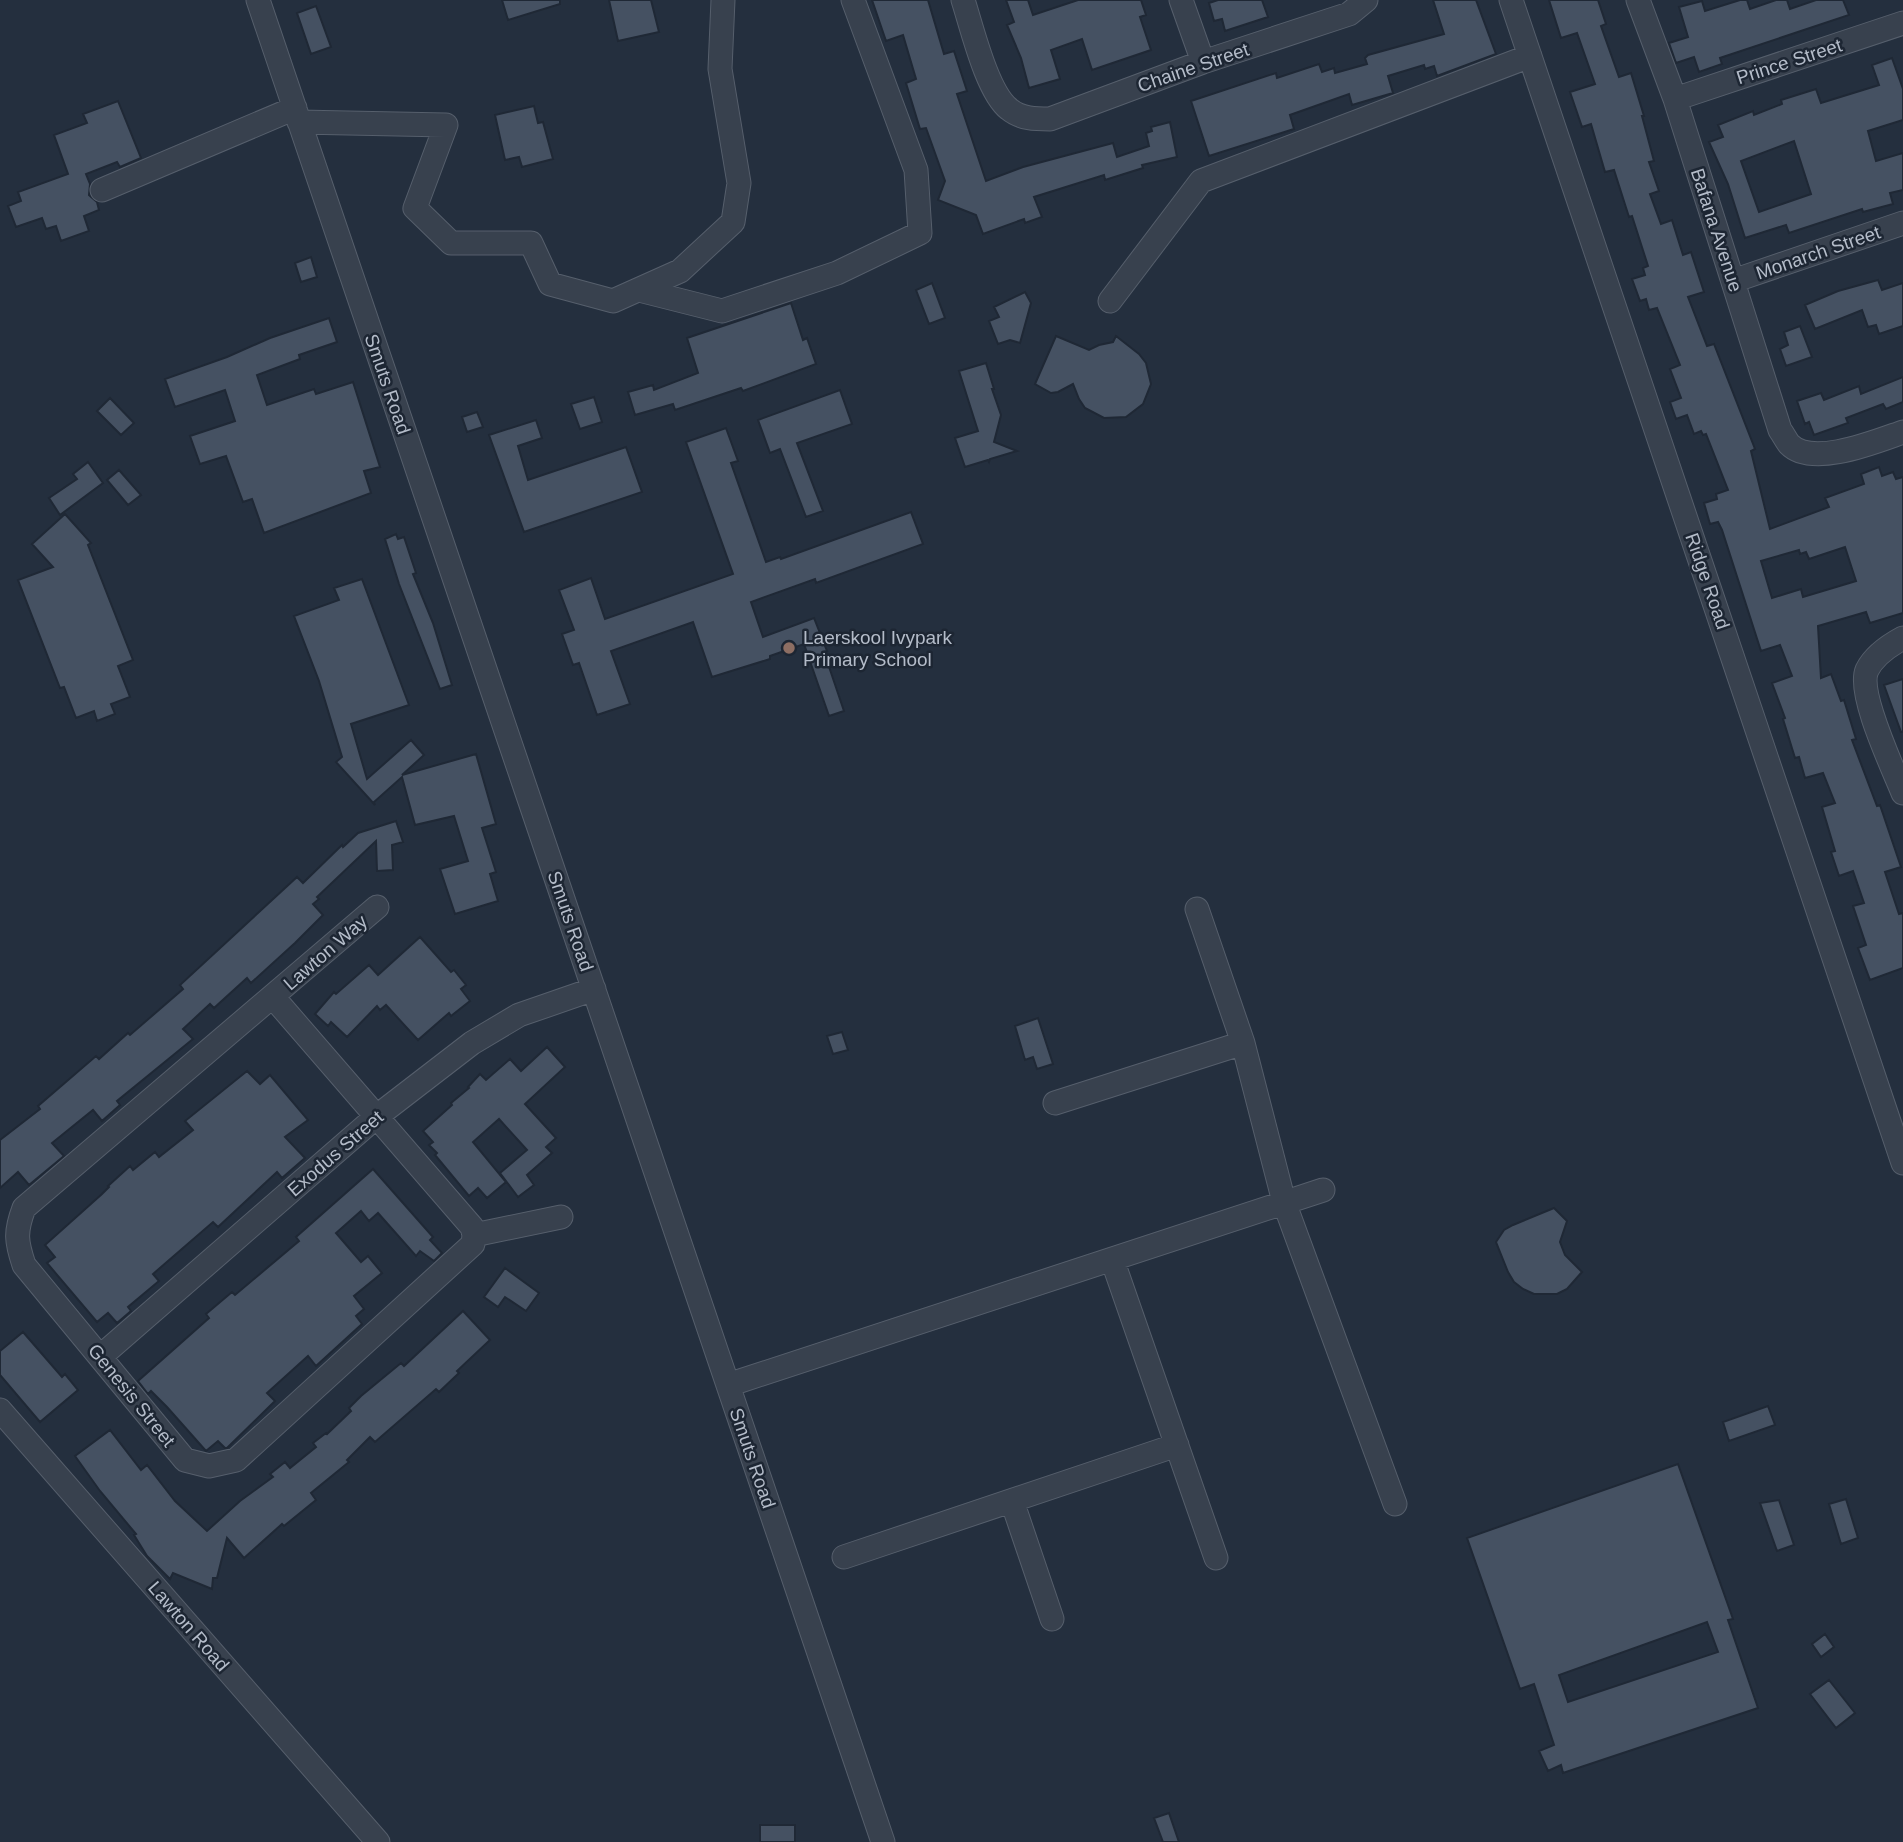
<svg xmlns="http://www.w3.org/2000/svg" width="1903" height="1842" font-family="Helvetica,sans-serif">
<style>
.building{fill:#455162;stroke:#1f2835;stroke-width:2;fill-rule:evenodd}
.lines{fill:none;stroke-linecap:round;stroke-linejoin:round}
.minor-casing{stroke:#565f6c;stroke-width:25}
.minor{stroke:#38414e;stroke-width:23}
.education-dot{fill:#8d6e63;stroke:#1d2633;stroke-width:2.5}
.labels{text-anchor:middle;stroke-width:5;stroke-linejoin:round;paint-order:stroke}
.street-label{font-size:19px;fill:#b4bcc9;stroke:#1d2633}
.poi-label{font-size:19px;fill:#b4bcc9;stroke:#1d2633;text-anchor:start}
</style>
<rect width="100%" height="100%" fill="#242f3e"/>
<path class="building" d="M502 0H560V4L508 20Z
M609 0H651L659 32 618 41Z
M872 0H928L944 54 954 51 967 91 957 94 986 181 1023 167 1113 143 1117 157 1149 146 1146 133 1152 131 1151 127 1170 122 1177 157 1142 165 1143 168 1105 180 1104 175 1034 197 1042 217 1025 223 1024 219 983 234 976 215 938 200 945 181 926 128 920 129 906 83 916 79 903 35 886 41Z
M1006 0H1028L1033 15 1078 0H1141L1146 15 1140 17 1151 50 1092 70 1082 39 1051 50 1060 79 1029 88 1021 58 1007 25 1014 22Z
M1218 0H1262L1268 17 1225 31 1222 19 1214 21 1209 3Z
M1433 0H1476L1496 54 1437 76 1434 66 1425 69 1424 65 1388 76 1393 93 1352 105 1349 94 1290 115 1294 129 1209 156 1191 101 1276 73 1277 78 1319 64 1322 72 1334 68 1335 73 1367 64 1365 58 1368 55 1444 34Z
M1549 0H1598L1606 24 1601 26 1619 77 1631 73 1644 116H1642L1654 161 1649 162 1659 191 1650 194 1661 224 1672 220 1683 255 1691 252 1704 292 1688 297 1707 346 1714 344 1755 449 1751 451 1770 529 1829 507 1825 498 1864 484 1861 474 1879 467 1882 476 1893 472 1896 479 1903 477V613L1870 623 1866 612 1818 626 1821 678 1831 674 1841 701 1844 700 1856 739 1852 740 1877 806 1880 805 1901 867 1885 872 1899 914 1903 913V968L1870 980 1858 948 1866 945 1853 906 1864 903 1853 871 1839 876 1831 852 1835 851 1822 807 1835 803 1823 773 1805 778 1799 757 1795 758 1783 719 1785 718 1772 683 1792 676 1780 645 1761 651 1722 530 1718 522 1710 524 1704 503 1717 499 1716 494 1728 490 1706 434 1703 435 1701 431 1694 434 1687 415 1676 419 1670 402 1681 398 1670 369 1680 365 1657 308 1649 310 1646 299 1640 301 1632 279 1645 275 1643 268 1648 266 1632 216 1629 217 1614 170 1605 172 1591 124 1582 127 1570 92 1595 84 1577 33 1561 38ZM1845 547 1856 581 1803 597 1801 589 1772 598 1761 561 1799 550 1800 554 1806 552 1809 559Z
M1740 0H1747L1750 9 1776 0H1787L1790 9 1816 0H1843L1849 15 1720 58 1722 64 1699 72 1694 57 1676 63 1669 43 1688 37 1679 7 1702 1 1705 11Z
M316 6 331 47 311 54 297 13Z
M1892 58 1903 89V120L1868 131 1876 161 1903 153V190L1890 193 1893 204 1863 212 1862 209 1789 233 1786 225 1745 238 1728 184 1709 142 1723 137 1718 125 1753 111 1754 115 1782 104 1781 100 1816 89 1821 103 1879 85 1872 65ZM1794 141 1811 194 1759 212 1741 161Z
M118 101 141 158 120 167 117 162 86 174 90 184 89 195 97 202 99 210 84 216 89 231 61 241 56 226 46 229 42 218 16 227 8 206 21 201 18 192 68 174 54 135 87 123 83 114Z
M534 106 538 123 543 122 553 159 522 167 519 157 505 160 495 115Z
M311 257 317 277 301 282 295 263Z
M1878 280 1882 290 1903 283V326L1879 334 1876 325 1868 327 1862 310 1815 329 1805 305 1838 291Z
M932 283 945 318 929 324 916 290Z
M1025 292 1031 303 1020 343 1010 340 998 344 989 321 999 317 994 307Z
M791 303 803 340 807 338 816 364 743 391 741 388 675 410 673 404 635 415 628 392 653 385 654 390 698 373 687 338Z
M329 318 337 342 299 355 300 359 257 375 267 405 314 389 316 394 353 382 380 467 364 471 371 493 264 533 252 499 243 502 226 456 200 464 190 436 235 421 225 390 175 407 165 379 227 357 270 338Z
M1800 326 1812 357 1786 366 1780 349 1788 345 1784 332Z
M1056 336 1089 350 1099 345 1113 342 1116 336 1139 354 1146 363 1151 384 1143 404 1126 417 1104 418 1085 408 1079 399 1073 384 1058 392 1051 393 1035 384Z
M986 363 994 389H992L1001 415 994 442 1017 451 990 459 989 462 988 460 965 467 955 438 978 431 959 371Z
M1903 377V402L1886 409 1883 404 1846 418 1848 423 1814 435 1809 422 1805 424 1797 401 1821 393 1824 400 1859 386 1861 394Z
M840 390 852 424 797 443 823 511 806 517 780 449 770 453 758 420Z
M594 397 602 422 580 429 571 404Z
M110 398 134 423 121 435 97 411Z
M477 412 483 427 467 432 462 417Z
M536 420 542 438 518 446 528 480 626 447 642 492 524 532 489 435Z
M726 428 738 461 731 463 766 562 780 557 781 559 911 512 923 544 816 583 815 579 751 602 763 637 814 618 827 651 824 652 844 711 829 716 804 644 770 656V659L712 677 693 622 611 651 630 704 597 715 579 663 573 665 562 634 574 630 559 590 591 578 605 619 733 574 686 442Z
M88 462 103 483 60 515 49 498 77 479 73 474Z
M119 470 141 495 128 505 107 480Z
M65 514 91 543 88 545 133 660 118 666 130 697 111 704 115 714 97 721 94 711 76 718 64 687 60 688 18 580 53 567 32 544Z
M396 534 398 539 404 537 416 573 413 574 433 623 452 685 440 689 399 584 385 539Z
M362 579 409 705 351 724 367 779 411 740 424 755 402 775 476 754 496 824 482 828 496 872 490 874 498 901 455 914 440 869 468 861 454 816 415 825 402 777 374 802 375 805 336 762 342 757 319 681 294 616 339 600 334 588Z
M1903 679V732H1901L1884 685Z
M396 821 403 842 392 845 393 870 377 871 376 841 317 897 319 899 313 904 323 915 295 943 251 983 247 978 214 1008 210 1004 183 1029 193 1039 117 1101 120 1105 102 1121 93 1110 52 1143 64 1156 29 1185 18 1172 0 1188V1140L40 1109 38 1106 96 1056 99 1059 128 1033 130 1035 183 989 180 985 297 877 303 883 342 845 343 847 358 833Z
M420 937 451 972 454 970 466 985 461 989 470 1001 451 1016 449 1013 418 1040 386 1005 380 1010 377 1006 347 1037 331 1022 328 1026 315 1014 334 992 336 994 369 965 378 975Z
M1038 1018 1053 1064 1037 1069 1033 1057 1025 1060 1015 1026Z
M842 1032 848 1050 833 1054 827 1036Z
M547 1047 565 1067 525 1104 556 1138 546 1147 552 1153 527 1175 534 1185 518 1197 500 1173 527 1150 499 1119 473 1142 506 1182 487 1198 478 1188 469 1196 435 1155 437 1153 429 1145 433 1142 423 1131 452 1105 451 1103 469 1088 468 1087 480 1074 486 1080 510 1059 521 1071Z
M247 1071 260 1084 270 1075 308 1120 285 1137 305 1158 282 1178 277 1172 218 1227 213 1222 153 1274 159 1281 128 1307 131 1311 117 1323 108 1313 97 1322 47 1263 55 1257 45 1245 102 1194 109 1187 108 1186 130 1166 133 1170 155 1152 159 1157 193 1130 185 1121Z
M373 1169 433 1237 430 1240 442 1253 434 1261 420 1251 416 1256 378 1213 369 1221 361 1211 336 1233 361 1262 368 1256 382 1273 354 1296 364 1309 356 1316 362 1324 316 1366 308 1356 267 1393 275 1401 227 1448H225L218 1441 206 1451 167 1407 151 1391 148 1394 138 1381 209 1318 206 1314 232 1292 235 1295 299 1241 296 1237Z
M1554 1208 1567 1221 1560 1242 1565 1255 1582 1272 1567 1289 1557 1294H1534L1523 1289 1514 1282 1508 1272 1496 1242 1504 1230 1513 1225Z
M505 1268 539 1293 526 1311 505 1297 498 1307 484 1297Z
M463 1311 490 1340 457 1371 459 1373 439 1392 436 1389 375 1442 370 1437 347 1460 349 1462 311 1493 316 1500 284 1526 282 1524 244 1558 227 1538 217 1578H213L212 1589 173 1573 170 1579 147 1556 134 1535 136 1534 100 1491 75 1456 110 1430 141 1470 147 1465 175 1501 207 1531 240 1501 273 1477 270 1474 285 1462 290 1468 316 1447 313 1443 326 1433 327 1434 351 1411 349 1408 361 1396 401 1363 404 1366Z
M23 1332 62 1377 65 1374 78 1390 40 1422 0 1375V1351Z
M1768 1406 1775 1425 1729 1441 1723 1422Z
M1678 1464 1733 1619 1728 1620 1758 1708 1563 1773 1561 1765 1548 1771 1539 1751 1554 1745 1534 1684 1520 1689 1467 1538ZM1707 1622 1718 1652 1568 1702 1559 1675Z
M1846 1499 1858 1538 1841 1544 1829 1504Z
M1779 1500 1794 1545 1777 1551 1760 1503Z
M1825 1634 1834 1647 1821 1657 1812 1644Z
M1829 1680 1855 1713 1836 1728 1810 1694Z
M1169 1813 1179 1842H1163L1154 1818Z
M760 1825H795V1842H760Z"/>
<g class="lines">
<g class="minor-casing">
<path id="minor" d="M258 0 883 1842
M963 0C972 28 987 92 1009 109 1021 119 1036 119 1050 119L1203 62 1349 14 1366 0
M1181 0 1203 62
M1511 0 1903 1163
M1638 0 1675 99 1780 430C1783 434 1786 440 1789 444 1812 468 1877 441 1903 432
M1675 99 1903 23
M299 122 446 125 415 208 451 243H531L550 284 613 301 680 271 733 222 739 183 720 69 723 0
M102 190 295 108
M1733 281 1903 223
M639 290 722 311 837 273 920 233 916 170 853 0
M1110 301 1201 181 1530 56
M1903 638C1890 645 1874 656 1867 670 1857 693 1893 768 1903 793
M377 907 24 1208C15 1232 16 1241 24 1265L185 1460 209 1466 236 1460 473 1244 474 1235
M1197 909 1243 1043 1284 1202 1395 1504
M273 997 472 1227 474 1235
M1055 1103 1243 1043
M474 1235 561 1217
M1112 1259 1216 1558
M101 1356 376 1117 472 1043 519 1015 594 989
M728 1385 1323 1190
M0 1410 378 1842
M1012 1501 1052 1619
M844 1557 1177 1445"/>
</g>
<use href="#minor" class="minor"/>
</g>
<circle class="education-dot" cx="789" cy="648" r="7"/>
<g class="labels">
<g class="street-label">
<text transform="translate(1789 61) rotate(-18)" y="7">Prince Street</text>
<text transform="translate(1193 67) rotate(-19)" y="7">Chaine Street</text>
<text transform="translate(1717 230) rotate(72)" y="7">Bafana Avenue</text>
<text transform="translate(1818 252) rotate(-19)" y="7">Monarch Street</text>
<text transform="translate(388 384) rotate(71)" y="7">Smuts Road</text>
<text transform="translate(1708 581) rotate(71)" y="7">Ridge Road</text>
<text transform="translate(571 921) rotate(71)" y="7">Smuts Road</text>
<text transform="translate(325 952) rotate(-41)" y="7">Lawton Way</text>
<text transform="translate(335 1153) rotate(-41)" y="7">Exodus Street</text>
<text transform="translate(132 1395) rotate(51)" y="7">Genesis Street</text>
<text transform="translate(753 1458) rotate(71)" y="7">Smuts Road</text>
<text transform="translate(189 1626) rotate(49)" y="7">Lawton Road</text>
</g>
<g class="poi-label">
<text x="803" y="644">Laerskool Ivypark<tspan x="803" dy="22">Primary School</tspan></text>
</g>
</g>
</svg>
